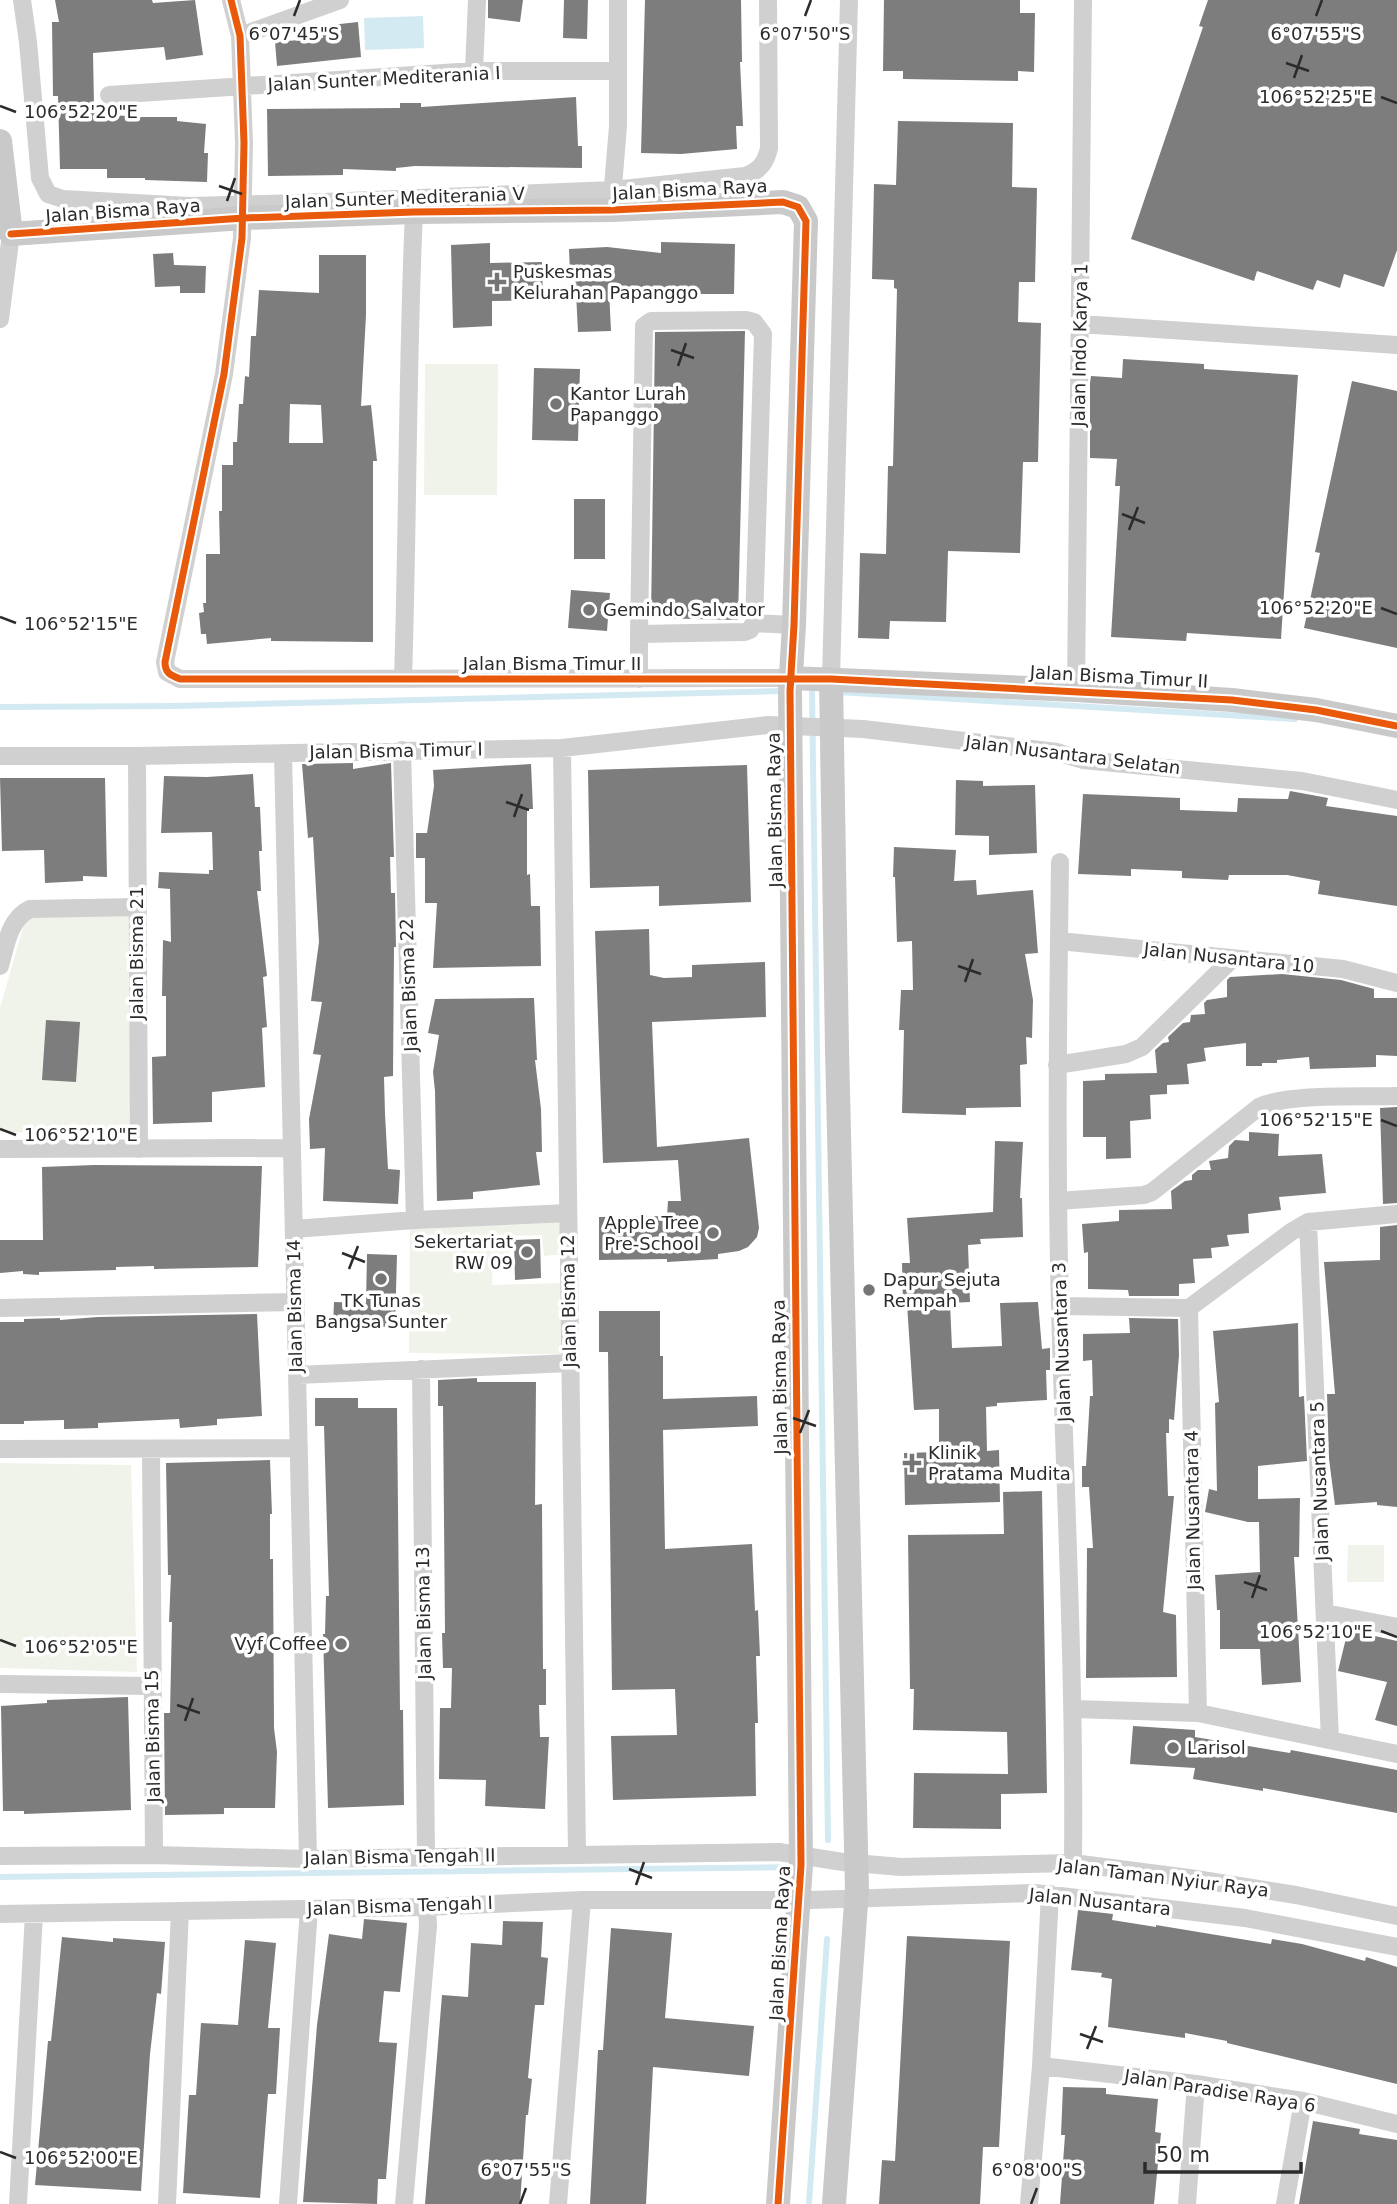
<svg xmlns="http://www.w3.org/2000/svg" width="1397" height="2204" font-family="'DejaVu Sans',sans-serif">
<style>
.green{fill:#f0f3e9}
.water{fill:#d4eaf2}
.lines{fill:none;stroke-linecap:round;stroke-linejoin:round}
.stream{stroke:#d4eaf2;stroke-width:6}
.building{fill:#7d7d7d;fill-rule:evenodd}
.street{stroke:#d0d0d0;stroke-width:18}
.secondary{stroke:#c9c9c9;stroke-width:24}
.cycleway-casing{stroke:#fff;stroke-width:11}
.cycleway{stroke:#e8590c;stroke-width:7}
.ticks{fill:none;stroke:#2b2b2b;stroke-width:2.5}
.poi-dot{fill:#757575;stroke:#fff;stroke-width:2.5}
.labels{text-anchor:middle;stroke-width:7;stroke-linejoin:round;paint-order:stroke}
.street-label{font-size:18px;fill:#2b2b2b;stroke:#fff}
.poi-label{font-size:18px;fill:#2b2b2b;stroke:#fff;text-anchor:start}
.ticks-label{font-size:18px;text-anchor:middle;fill:#2b2b2b;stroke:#fff;stroke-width:7;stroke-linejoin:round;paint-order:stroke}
</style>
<rect width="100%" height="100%" fill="#fff"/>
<path class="green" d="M425 364H498L497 495H424Z
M129 913 133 1135 0 1132V1008L26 917Z
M562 1217 564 1254 544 1256 542 1235 510 1236 509 1261 493 1260 492 1285 565 1283 567 1354 409 1353 410 1223Z
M0 1463 131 1465 137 1672 0 1668Z
M1348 1545H1384V1582H1347Z"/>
<path class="water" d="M423 16 424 48 365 50 364 18Z"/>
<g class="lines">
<path class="stream" d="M812 691 828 1840
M838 692 1295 719
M0 707 175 706 785 691
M0 1877 796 1867
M809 2204 827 1939"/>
</g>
<path class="building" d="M55 0H152L153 3 195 0 203 55 166 60 164 47 93 53 94 106H100V114L139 117H177V121L206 124 204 153H208L207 182 145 180V178H107V169H60L58 96H53L52 22H59Z
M488 0H523L520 22 488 18Z
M564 0H588L587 39 563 38Z
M645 0H741L742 62H740L743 126H736L737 149 681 154 641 153Z
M884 0H1020V13H1035L1034 72 1018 71V81L903 79V71H883Z
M1208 0H1397V250L1384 287 1344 274 1340 288 1317 280 1313 290 1257 271 1254 281 1131 239 1203 27 1199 26Z
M358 22 361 57 277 66 275 42 323 38 322 26Z
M576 97 578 146H582V168L415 166 396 168V171L343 169V175L268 176 267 109 400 108V103H421V107Z
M898 121 1013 123 1012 187 1037 188 1035 282H1019L1018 322 1041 323 1038 462H1023L1020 553 948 551 946 622 890 621 889 639 858 638 860 553 886 554 888 466H893L897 289 894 288V280L872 279 874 184 896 185Z
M661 242 735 244 734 294H646L609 290 611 331 578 332 575 273H570L569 249 607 247 661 253Z
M490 243V263L542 262 543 300 492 301V326L453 328 451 245Z
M173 253 174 265 206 266 205 293H180V286L155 287 153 254Z
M319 255H366V315L361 406 371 405 377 461H373V642L271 641V638L207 644 206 634H201L199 613 204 612 203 603H206V554H220L219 511H222V465H233V442H237L239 404H243L245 376 249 377 251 336H256L259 290 319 293ZM290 404 321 405 323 443H289Z
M745 331 738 620 651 618 655 332Z
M1123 359 1204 364V369L1298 375 1281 639 1187 633 1186 641 1111 637 1120 486H1115L1117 459 1090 458V383L1091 376 1122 378Z
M534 368 580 369 578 441 532 440Z
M1352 381 1397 391V648L1304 628 1320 553 1315 552Z
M574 499H605V559H574Z
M571 590 610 593 607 631 568 628Z
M353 763V769L391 763 394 857H390L391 893H395L396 947H394L393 1076 384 1077 385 1114 388 1169 400 1170 398 1204 323 1201 325 1148 310 1149 309 1119 321 1055 313 1054 322 1002 311 1001 319 942 313 837 308 838 302 764Z
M531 764 533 809H527V875L530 874 531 906H540L541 966 433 968 437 903H425V858H416V833H427L434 786 433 770Z
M747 765 751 902 659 906V886L590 888 588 770Z
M253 774 255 807H260L262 851H259L261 891H257L267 976 263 977 267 1027 262 1028 265 1087 212 1092V1122L153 1124 152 1057 166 1056V996H162L163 940 171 942 170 889 158 888 159 872 209 874V870H213L212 832 161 833 164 776 207 777Z
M0 778H105L107 877 83 876V881L45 883 44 850 2 851Z
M956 780 983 781V786L1035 785 1037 853 989 855V836L955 835Z
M1290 791 1328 798 1326 806 1397 816V906L1318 894 1320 881 1287 875H1229L1228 880 1182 878V871L1131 869V876L1078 874 1083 794 1180 798V810L1237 812 1238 798 1288 799Z
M894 847 956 850 954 881 976 880 977 895 1033 890 1038 953 1025 954 1033 1000 1032 1038 1026 1037 1027 1064 1020 1065 1021 1107 966 1108V1115L902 1113 904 1030H899L901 990H913L912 941 897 942 895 877H893Z
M649 929 650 975 664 978 692 977V965L765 962 766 1017 652 1022 657 1147 749 1138 759 1228 757 1237 748 1247 739 1251 718 1254V1259L667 1262V1259L599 1260V1217L667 1216 668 1201H681L678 1160 603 1163 595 931Z
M1282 974 1341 980 1374 989V998H1397V1056L1376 1055V1067L1310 1069 1309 1057 1277 1060V1063H1262V1066H1246V1043L1204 1048 1206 1061 1187 1064 1189 1084 1167 1085V1094L1150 1095 1151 1119 1130 1121 1131 1158 1106 1159V1137H1083V1081L1105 1080V1074L1157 1073 1155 1050 1163 1043 1169 1042 1168 1037 1183 1023 1190 1022 1191 1015 1205 1014 1204 1003 1207 1000 1227 997V980L1230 977Z
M534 998 537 1060H535L541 1109 542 1152H536L540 1185 473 1192V1199L437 1201 435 1091 433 1072 439 1035 428 1033 435 999Z
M46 1020 80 1022 76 1082 42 1080Z
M1397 1107V1203L1383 1204 1380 1108Z
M1249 1132 1279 1134 1278 1156 1322 1154 1326 1193 1279 1197 1281 1210 1248 1214 1249 1233 1227 1235 1229 1246 1211 1248 1212 1258 1193 1259 1195 1283 1179 1284V1296H1129L1128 1290 1088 1289V1252L1084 1253 1082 1224 1119 1221V1210L1172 1209 1171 1191 1185 1181 1192 1180V1175L1198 1170H1211L1209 1161 1228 1158 1229 1146 1235 1140 1249 1141Z
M995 1141 1023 1142 1020 1198H1022L1023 1237 980 1239 981 1244 968 1245 970 1302 950 1303 952 1348 1002 1346 1000 1303 1038 1302 1042 1349 1050 1348V1370H1046L1047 1400 997 1403V1406L986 1407 987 1451 999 1450 1000 1502 905 1505 904 1453 939 1452V1409L914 1410 907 1304H903L902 1263H910L907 1218 993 1212Z
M94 1165 262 1166 258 1267 154 1269V1266L116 1267V1270L39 1272V1275L23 1274V1271L0 1273V1240H43L42 1167Z
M1397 1225V1507L1377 1505V1502L1335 1505 1329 1459 1327 1394H1335L1324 1262 1380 1260V1227Z
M540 1239 541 1278 515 1280 514 1240Z
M367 1254 397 1255 395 1327 333 1325 334 1302 366 1303Z
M599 1311H660V1356H663V1399L757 1396 758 1426 663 1430 665 1549 752 1544 755 1611 758 1610 760 1656H756L758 1723H755L756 1796 613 1800 611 1736 677 1735 675 1689 612 1690 608 1352H599Z
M257 1314 262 1416 217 1419V1425L180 1428 179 1419 98 1423V1428L64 1429V1420L24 1421V1424H0V1322H24V1319L60 1318V1320L98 1317Z
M1129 1318 1178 1319 1179 1355 1174 1420 1169 1419V1433H1166L1168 1496H1174L1163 1612 1176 1615 1177 1677 1086 1678 1087 1548H1093L1089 1487H1082V1466H1086L1090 1396H1093L1092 1360 1083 1361V1334L1130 1333Z
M1298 1323 1299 1397 1304 1396 1307 1461 1258 1466V1499L1300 1498 1299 1557H1294L1301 1682 1262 1685 1260 1649H1220V1610H1217L1215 1575 1260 1572 1259 1522H1248L1205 1512 1209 1489 1217 1491 1215 1403 1219 1402 1213 1331Z
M477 1378V1382H536L535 1505 542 1504 543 1669H546V1705H539L540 1737H549L545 1809 485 1806 486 1780 439 1779 440 1708H451L452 1668H443L442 1633H445L443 1406H438V1380Z
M315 1398H358V1408H397L400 1710H403L404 1805 328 1808 323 1634H325L326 1596H329L324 1426H315Z
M270 1460 272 1514H270V1559H273L274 1728 277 1752 275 1808H224V1814L165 1815 164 1713H170L172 1622H169L171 1575H168L166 1463Z
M1042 1491 1047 1793 1001 1794V1829L913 1828 914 1773 1008 1774 1007 1732 913 1730 914 1689H910L908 1535 1004 1534 1003 1492Z
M1348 1630 1397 1641V1726L1375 1720 1387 1682 1338 1671Z
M128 1697 131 1810 24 1814V1811H3L1 1706 47 1703V1700Z
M1133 1726 1195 1730V1737L1290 1753 1291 1750 1397 1770V1813L1263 1788V1791L1193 1779 1195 1768 1130 1764Z
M1078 1910 1113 1914 1112 1920 1156 1927V1925L1271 1944 1272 1939 1302 1944 1365 1961 1366 1957 1397 1967V2084L1227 2043V2041L1185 2033V2038L1108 2027 1112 1979 1101 1977 1102 1973 1071 1970Z
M364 1919 407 1923 400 1992 384 1991 379 2042 397 2043 386 2179H378L377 2204 303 2202 317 2025 329 1934 362 1939Z
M503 1921 543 1922 541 1957 548 1958 544 2005H535L528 2078 532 2079 528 2115H526L520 2204H425L442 1995 468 1997 471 1943 502 1945Z
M611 1928 672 1933 665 2018 754 2026 749 2076 653 2067 646 2204H590L598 2050H603Z
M907 1936 1010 1941 999 2147H983L980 2204H879L882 2160 895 2161Z
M62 1937 113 1942V1938L165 1942 161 1994 157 1993 150 2054 141 2191 35 2185 48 2041H51Z
M245 1940 276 1943 268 2028H280L276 2094H268L260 2198 183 2193 189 2095H196L201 2023 238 2025Z
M1063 2087 1106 2088V2094L1158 2099 1155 2132 1161 2133 1154 2204H1060L1065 2135H1061Z
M1313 2121 1360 2129 1359 2134 1397 2140V2204H1299Z"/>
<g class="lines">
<path class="street" d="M22 0 28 42 40 178 48 194 63 199 189 206 299 203 613 190 745 176C759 171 766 163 769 148L768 0
M231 0 240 36 244 143 242 238 224 374 165 662 167 672 180 679 791 678
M240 36 340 0
M474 71 477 0
M109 95 474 71H617
M612 199 618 126V0
M0 319 11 234
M746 320 754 322 763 334 754 623 750 630 745 632 639 634 644 326 651 321Z
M1080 324 1397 345
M754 623 794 625
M639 634V679
M403 679C408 523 407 367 414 212
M831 679 849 0
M1076 690 1083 0
M562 748 577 1854
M402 750 415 1220
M283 753 308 1859
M0 756H137L562 748 768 725 863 729 1057 752 1083 760 1302 781 1397 800
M137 756 139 1149
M1060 862C1058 1010 1056 1159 1060 1307 1065 1492 1075 1677 1073 1863
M1059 941 1343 969 1397 983
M0 966C6 945 9 919 30 909L137 907
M1057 1065 1126 1054 1142 1047 1232 959
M0 1149 292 1148
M1058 1201 1144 1195 1152 1192 1259 1107C1289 1093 1361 1097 1397 1096
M1308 1222 1330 1740
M294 1229 415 1220 568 1213
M1060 1306 1189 1308 1291 1232 1308 1222 1397 1214
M0 1308 295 1302
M1189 1308 1198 1713
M421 1369 426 1857
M297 1375 570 1363
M0 1449 299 1448
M151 1449 154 1855
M1325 1613 1397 1627
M0 1684 152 1686
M1074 1709 1198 1713 1397 1754
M0 1856 154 1855 308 1859 779 1852 843 1862 901 1867 1073 1863 1189 1878 1296 1895 1397 1916
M0 1914 427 1907 582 1900H810L1035 1893 1245 1918 1397 1947
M1041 2066 1196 2084 1303 2101 1397 2124
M18 2204 34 1914
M167 2204 180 1911
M288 2204 309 1909
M404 2204 428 1926 427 1907
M558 2204 582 1900
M1029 2204 1041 2066 1050 1894
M1187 2204 1196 2084
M1285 2204 1303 2101"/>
<path class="secondary" d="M0 141 11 234 244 218 414 212 612 210 783 202 798 207 806 221 794 625 790 691 801 1865 778 2204
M791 678 1076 690 1232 700 1316 710 1397 726
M831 679 837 1049 857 1890 834 2204"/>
<g class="cycleway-casing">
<path id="cycleway" d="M231 0 240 36 244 143 242 238 224 374 165 662C165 673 170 675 180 679H831L1232 700 1316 710 1397 726
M11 234 244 218 414 212 612 210 783 202 798 207 806 221 794 625 790 691 801 1865 778 2204"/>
</g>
<use href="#cycleway" class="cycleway"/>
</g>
<path class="ticks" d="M294 16 300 0M805 16 811 0M1316 16 1322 0M1286 63 1309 71M1294 78 1302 55M1381 97 1397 103M0 106 16 112M219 186 242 194M227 201 235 178M671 350 694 358M678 366 686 343M1122 514 1145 523M1129 530 1138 507M1381 608 1397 614M0 617 16 623M506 802 529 810M514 817 522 794M958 966 981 974M965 982 973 959M1381 1120 1397 1126M0 1129 16 1135M342 1253 365 1262M349 1269 358 1246M793 1418 816 1426M800 1433 809 1410M1244 1582 1267 1590M1252 1598 1260 1575M1381 1631 1397 1637M0 1640 16 1646M177 1705 200 1713M185 1721 193 1698M629 1869 652 1878M636 1885 644 1862M1080 2034 1103 2042M1087 2049 1096 2026M0 2152 16 2158M520 2204 526 2188M1031 2204 1037 2188"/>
<g class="poi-dot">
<path d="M493.5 271.5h7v7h7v7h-7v7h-7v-7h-7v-7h7z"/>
<circle cx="556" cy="404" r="7"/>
<circle cx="589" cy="610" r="7"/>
<circle cx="713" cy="1233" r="7"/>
<circle cx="527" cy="1252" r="7"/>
<circle cx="381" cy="1279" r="7"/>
<circle cx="869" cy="1290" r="7"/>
<path d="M908.5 1452.5h7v7h7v7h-7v7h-7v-7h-7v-7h7z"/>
<circle cx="341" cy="1644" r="7"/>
<circle cx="1173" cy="1748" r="7"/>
</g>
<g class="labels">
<g class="street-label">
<text transform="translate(384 79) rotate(-3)" y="6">Jalan Sunter Mediterania I</text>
<text transform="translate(690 190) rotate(-3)" y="6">Jalan Bisma Raya</text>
<text transform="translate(405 198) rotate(-2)" y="6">Jalan Sunter Mediterania V</text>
<text transform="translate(123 211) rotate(-4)" y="6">Jalan Bisma Raya</text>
<text transform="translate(1080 345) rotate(-89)" y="6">Jalan Indo Karya 1</text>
<text x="552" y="670">Jalan Bisma Timur II</text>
<text transform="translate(1119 677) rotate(3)" y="6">Jalan Bisma Timur II</text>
<text transform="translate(396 751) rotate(-1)" y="6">Jalan Bisma Timur I</text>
<text transform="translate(1073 755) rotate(7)" y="6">Jalan Nusantara Selatan</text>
<text transform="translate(775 810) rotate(-91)" y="6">Jalan Bisma Raya</text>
<text transform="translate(137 953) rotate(-90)" y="6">Jalan Bisma 21</text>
<text transform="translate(1229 958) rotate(6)" y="6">Jalan Nusantara 10</text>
<text transform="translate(409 985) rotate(-92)" y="6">Jalan Bisma 22</text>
<text transform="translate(569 1301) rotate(-91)" y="6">Jalan Bisma 12</text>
<text transform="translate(295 1306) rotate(-91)" y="6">Jalan Bisma 14</text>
<text transform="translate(1062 1342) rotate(-92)" y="6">Jalan Nusantara 3</text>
<text transform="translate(780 1377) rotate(-91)" y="6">Jalan Bisma Raya</text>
<text transform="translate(1320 1481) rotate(-92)" y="6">Jalan Nusantara 5</text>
<text transform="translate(1193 1510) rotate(-91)" y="6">Jalan Nusantara 4</text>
<text transform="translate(424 1613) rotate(-91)" y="6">Jalan Bisma 13</text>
<text transform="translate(153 1736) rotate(-91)" y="6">Jalan Bisma 15</text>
<text transform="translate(400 1857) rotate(-1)" y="6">Jalan Bisma Tengah II</text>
<text transform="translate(1163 1878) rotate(7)" y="6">Jalan Taman Nyiur Raya</text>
<text transform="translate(1100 1902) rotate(6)" y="6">Jalan Nusantara</text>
<text transform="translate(400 1906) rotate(-2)" y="6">Jalan Bisma Tengah I</text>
<text transform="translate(780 1943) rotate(-87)" y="6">Jalan Bisma Raya</text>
<text transform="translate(1220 2091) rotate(9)" y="6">Jalan Paradise Raya 6</text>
</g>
<g class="poi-label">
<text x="513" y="278">Puskesmas<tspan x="513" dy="21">Kelurahan Papanggo</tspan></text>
<text x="570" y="400">Kantor Lurah<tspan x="570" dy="21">Papanggo</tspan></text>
<text x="603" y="616">Gemindo Salvator</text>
<text x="699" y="1229" text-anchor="end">Apple Tree<tspan x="699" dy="21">Pre-School</tspan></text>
<text x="513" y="1248" text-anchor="end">Sekertariat<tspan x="513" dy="21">RW 09</tspan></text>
<text x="883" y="1286">Dapur Sejuta<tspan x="883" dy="21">Rempah</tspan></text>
<text x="381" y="1307" text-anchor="middle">TK Tunas<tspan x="381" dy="21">Bangsa Sunter</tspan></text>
<text x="928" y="1459">Klinik<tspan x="928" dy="21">Pratama Mudita</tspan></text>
<text x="327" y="1650" text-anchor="end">Vyf Coffee</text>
<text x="1187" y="1754">Larisol</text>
</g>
</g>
<g class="ticks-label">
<text x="294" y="40">6°07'45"S</text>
<text x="805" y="40">6°07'50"S</text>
<text x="1316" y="40">6°07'55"S</text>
<text x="1316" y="103">106°52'25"E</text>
<text x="81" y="118">106°52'20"E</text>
<text x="1316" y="614">106°52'20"E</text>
<text x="81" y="630">106°52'15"E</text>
<text x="1316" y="1126">106°52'15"E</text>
<text x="81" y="1141">106°52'10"E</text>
<text x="1316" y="1638">106°52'10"E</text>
<text x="81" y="1653">106°52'05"E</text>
<text x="81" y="2164">106°52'00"E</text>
<text x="526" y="2176">6°07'55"S</text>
<text x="1037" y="2176">6°08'00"S</text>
</g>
<path d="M1145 2162v10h156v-10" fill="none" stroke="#2b2b2b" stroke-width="3.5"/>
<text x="1156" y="2162" font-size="21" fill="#2b2b2b" stroke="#ffffff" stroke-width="5" paint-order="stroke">50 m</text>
</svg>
